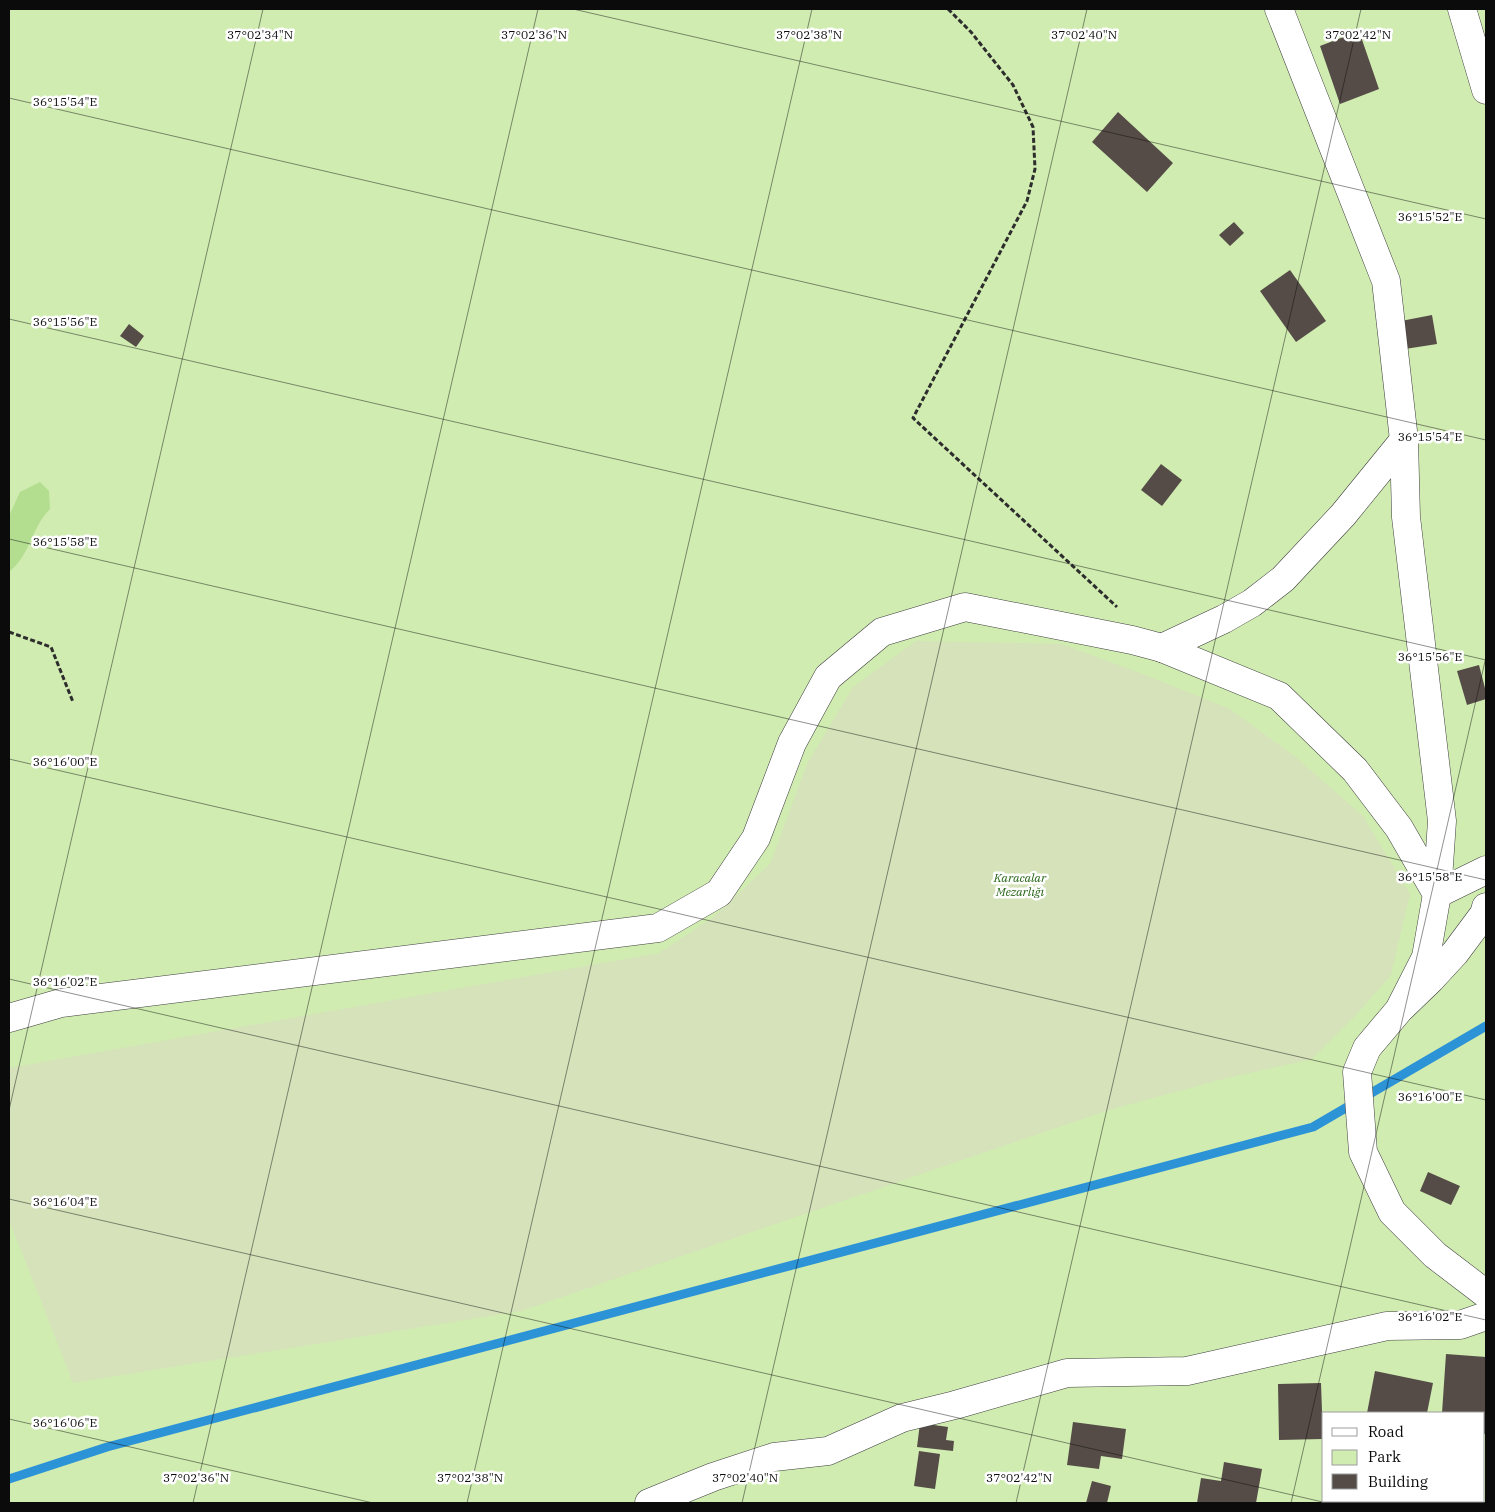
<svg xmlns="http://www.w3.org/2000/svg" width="1495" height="1512" font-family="'IBM Plex Serif',serif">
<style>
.green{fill:#d0ecb1;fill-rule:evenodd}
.forest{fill:#b3de8f}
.cemetery{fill:#d5e2ba}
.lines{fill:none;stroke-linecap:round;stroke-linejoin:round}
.stream{stroke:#2c93d7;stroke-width:9}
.building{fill:#554c47}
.minor-casing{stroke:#3e3e3e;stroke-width:29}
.tertiary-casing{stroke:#3e3e3e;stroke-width:29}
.path{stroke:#2d2d2d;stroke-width:3;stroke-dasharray:5 2.5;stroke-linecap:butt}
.minor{stroke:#fff;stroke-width:28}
.tertiary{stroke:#fff;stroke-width:28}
.ticks{fill:none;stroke:#0b0b0b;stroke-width:1;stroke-opacity:0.45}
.labels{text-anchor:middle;stroke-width:5;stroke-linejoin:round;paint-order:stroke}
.park-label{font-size:12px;font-style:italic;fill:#296718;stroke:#fff}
.ticks-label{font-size:12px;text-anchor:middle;fill:#0b0b0b;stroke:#fff;stroke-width:5;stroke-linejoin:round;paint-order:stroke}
</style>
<rect width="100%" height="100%" fill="#fffbea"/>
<path class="green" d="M9 9H1486V1503H9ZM1324 1413H1484V1501H1324Z"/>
<path class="forest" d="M40 482 49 491 50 509C31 528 30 556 9 572V516L20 492Z"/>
<path class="cemetery" d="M916 641 1061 644 1135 671 1230 709 1297 758 1363 816 1410 894 1391 975 1356 1015 1312 1059 1227 1078 1109 1110 521 1311 73 1383 9 1220V1068L659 953 712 918 770 864 807 764 853 687Z"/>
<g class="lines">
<path class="stream" d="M9 1479 107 1447 1313 1127 1486 1026"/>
</g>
<path class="building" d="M1359 31 1379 89 1340 104 1320 46Z
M1118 112 1173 163 1147 192 1092 142Z
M1234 222 1244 233 1230 246 1219 235Z
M1290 270 1326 321 1296 342 1260 291Z
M1432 315 1437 344 1405 349 1401 321Z
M129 324 144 336 136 347 120 336Z
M1161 464 1182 480 1162 506 1141 490Z
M1479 665 1486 692V699L1467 705 1457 671Z
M1428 1172 1460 1186 1451 1205 1420 1191Z
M1446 1354 1486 1357V1434H1484V1413H1442Z
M1375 1371 1433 1383 1427 1413H1367Z
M1321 1383 1323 1439 1279 1440 1278 1384Z
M1073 1422 1126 1429 1122 1459 1101 1456 1099 1469 1067 1465Z
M920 1423 948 1427 946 1440 954 1441 953 1451 917 1447Z
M919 1451 940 1454 935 1489 914 1486Z
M1224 1462 1262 1469 1256 1503H1197L1201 1478 1221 1481Z
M1092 1481 1111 1486 1107 1503H1086Z"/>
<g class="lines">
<g class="minor-casing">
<path id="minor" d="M1462 9 1486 90
M1162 648 1224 619 1252 603 1283 579 1343 515 1404 440
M1437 894 1486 870
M1402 1007 1431 979 1455 953 1484 914 1486 907
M649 1503 713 1477 774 1457 828 1451 902 1418 955 1405 1067 1373 1187 1371 1387 1326 1460 1325 1486 1316"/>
</g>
<g class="tertiary-casing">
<path id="tertiary" d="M1279 9 1386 281 1404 440 1406 517 1442 821 1437 894
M9 1018 61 1003 658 928 719 893 756 838 792 743 828 677 882 632 965 607 1132 640 1162 648 1279 696 1355 770 1399 828 1437 894 1426 957 1399 1010 1367 1048 1357 1072 1363 1152 1392 1212 1435 1255 1486 1294"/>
</g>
<path class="path" d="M948 9 971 32 1013 85 1033 127 1035 169 1027 201 913 418 1117 607
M9 632 51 647 73 702"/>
<use href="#minor" class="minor"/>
<use href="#tertiary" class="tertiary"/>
</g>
<path class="ticks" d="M573 9 1486 219M9 98 1486 440M9 319 1486 660M9 539 1486 880M9 759 1486 1100M9 979 1486 1320M9 1110 263 9M9 1199 1327 1503M9 1419 373 1503M193 1503 538 9M467 1503 812 9M742 1503 1087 9M1016 1503 1361 9M1291 1503 1486 657"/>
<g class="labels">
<g class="park-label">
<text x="1020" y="882">Karacalar<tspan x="1020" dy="14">Mezarlığı</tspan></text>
</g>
</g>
<g class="ticks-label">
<text x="260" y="39">37°02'34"N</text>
<text x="534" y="39">37°02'36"N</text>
<text x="809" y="39">37°02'38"N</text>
<text x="1084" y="39">37°02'40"N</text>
<text x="1358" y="39">37°02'42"N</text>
<text x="65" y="106">36°15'54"E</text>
<text x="1430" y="221">36°15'52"E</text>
<text x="65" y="326">36°15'56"E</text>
<text x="1430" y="441">36°15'54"E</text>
<text x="65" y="546">36°15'58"E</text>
<text x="1430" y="661">36°15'56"E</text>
<text x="65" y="766">36°16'00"E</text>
<text x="1430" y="881">36°15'58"E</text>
<text x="65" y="986">36°16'02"E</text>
<text x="1430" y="1101">36°16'00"E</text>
<text x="65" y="1206">36°16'04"E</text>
<text x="1430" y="1321">36°16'02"E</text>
<text x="65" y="1427">36°16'06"E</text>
<text x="196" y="1482">37°02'36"N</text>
<text x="470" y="1482">37°02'38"N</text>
<text x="745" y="1482">37°02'40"N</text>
<text x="1019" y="1482">37°02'42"N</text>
</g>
<rect width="1495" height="1512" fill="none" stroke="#0b0b0b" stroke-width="20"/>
<rect x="1322" y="1412" width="162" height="90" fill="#ffffff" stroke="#9d9d9d"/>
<rect x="1332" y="1428" width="25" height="8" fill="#ffffff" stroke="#9d9d9d"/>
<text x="1368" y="1437" font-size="15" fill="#0b0b0b">Road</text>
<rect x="1332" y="1450" width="25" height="15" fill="#d0ecb1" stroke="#9d9d9d"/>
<text x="1368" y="1462" font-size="15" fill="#0b0b0b">Park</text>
<rect x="1332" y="1474" width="25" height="15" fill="#554c47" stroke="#9d9d9d"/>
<text x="1368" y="1487" font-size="15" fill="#0b0b0b">Building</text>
</svg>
